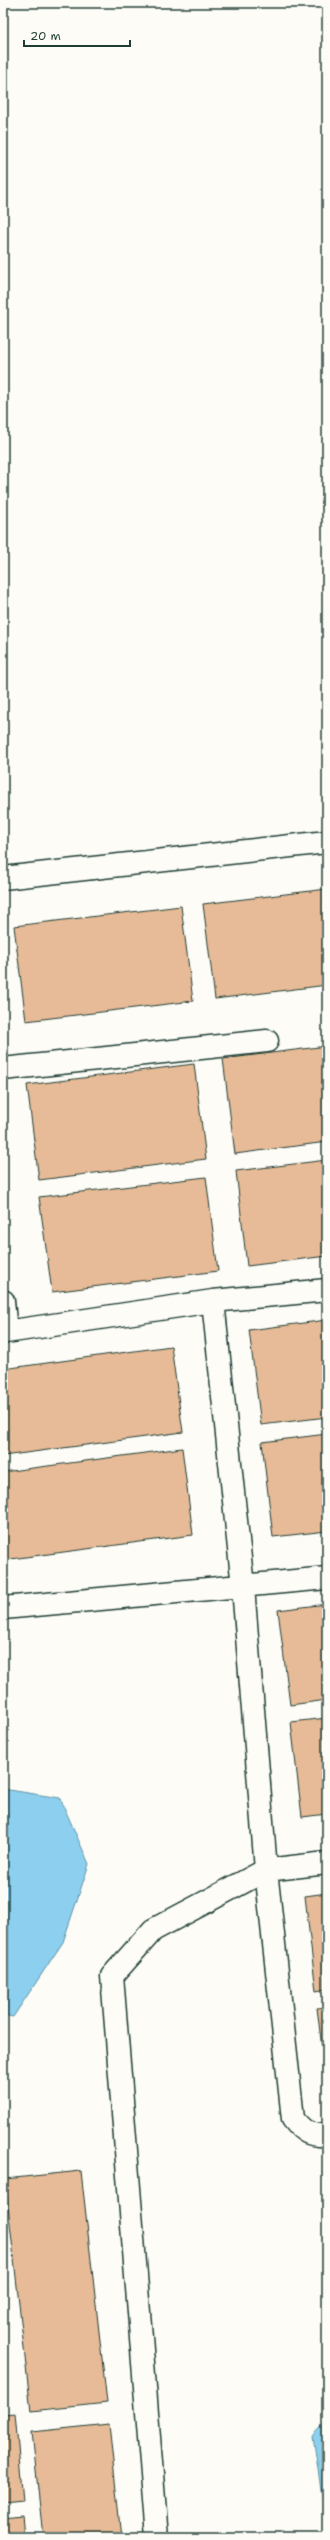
<svg xmlns="http://www.w3.org/2000/svg" width="330" height="2540" font-family="'Shantell Sans',sans-serif">
<style>
.water{fill:#8dcfef;stroke:#6195a4}
.building{fill:#e7bb97;stroke:#1f3d34}
.lines{fill:none;stroke-linecap:round;stroke-linejoin:round}
.minor-casing{stroke:#1f3d34;stroke-width:25}
.minor{stroke:#fdfcf7;stroke-width:22}
</style>
<rect width="100%" height="100%" fill="#fdfcf7"/>
<filter id="ink" filterUnits="userSpaceOnUse"><feTurbulence type="fractalNoise" baseFrequency=".025" numOctaves="2"/><feDisplacementMap in="SourceGraphic" scale="8" xChannelSelector="R" yChannelSelector="G"/><feConvolveMatrix kernelMatrix="1 2 1 2 8 2 1 2 1" color-interpolation-filters="sRGB"/></filter>
<g filter="url(#ink)">
<path class="water" d="M3 1789 60 1798 89 1864 63 1942 13 2017 3 2015Z
M327 2421V2530L313 2436Z"/>
<path class="building" d="M327 889V985L215 999 203 904Z
M181 906 193 1001 26 1021 14 926Z
M327 1046V1142L235 1154 223 1059Z
M194 1064 206 1159 39 1180 27 1085Z
M327 1160V1256L247 1266 236 1171Z
M206 1177 218 1271 52 1292 39 1197Z
M327 1320V1417L261 1425 249 1330Z
M171 1346 183 1432 3 1456V1369Z
M327 1434V1531L273 1537 262 1442Z
M182 1448 193 1535 3 1560V1472Z
M327 1604V1700L290 1705 278 1610Z
M327 1718V1814L302 1817 291 1722Z
M327 1893V1989L316 1991 305 1896Z
M327 2007V2088L317 2008Z
M81 2171 107 2403 31 2411 5 2179Z
M15 2414 23 2501 3 2503V2415Z
M109 2424 121 2537H43L32 2432Z
M22 2517 24 2537H3V2519Z"/>
<g class="lines">
<g class="minor-casing">
<path id="minor" d="M3 878 327 842
M3 1069 267 1041
M3 1301 6 1332 213 1301 243 1587 266 1870 293 2119C303 2132 310 2136 327 2135
M213 1301 327 1290
M3 1608 327 1578
M157 2537 112 1976 153 1930 266 1870 327 1863"/>
</g>
<use href="#minor" class="minor"/>
</g>
</g>
<rect width="330" height="2540" fill="none" stroke="#fdfcf7" stroke-width="16"/>
<rect x="8" y="8" width="314" height="2524" fill="none" stroke="#1f3d34" stroke-width="1.5" filter="url(#ink)"/>
<path d="M24 40v6h106v-6" fill="none" stroke="#1f3d34" stroke-width="2"/>
<text x="30" y="40" font-size="12" fill="#1f3d34" stroke="#fdfcf7" stroke-width="3" paint-order="stroke">20 m</text>
</svg>
